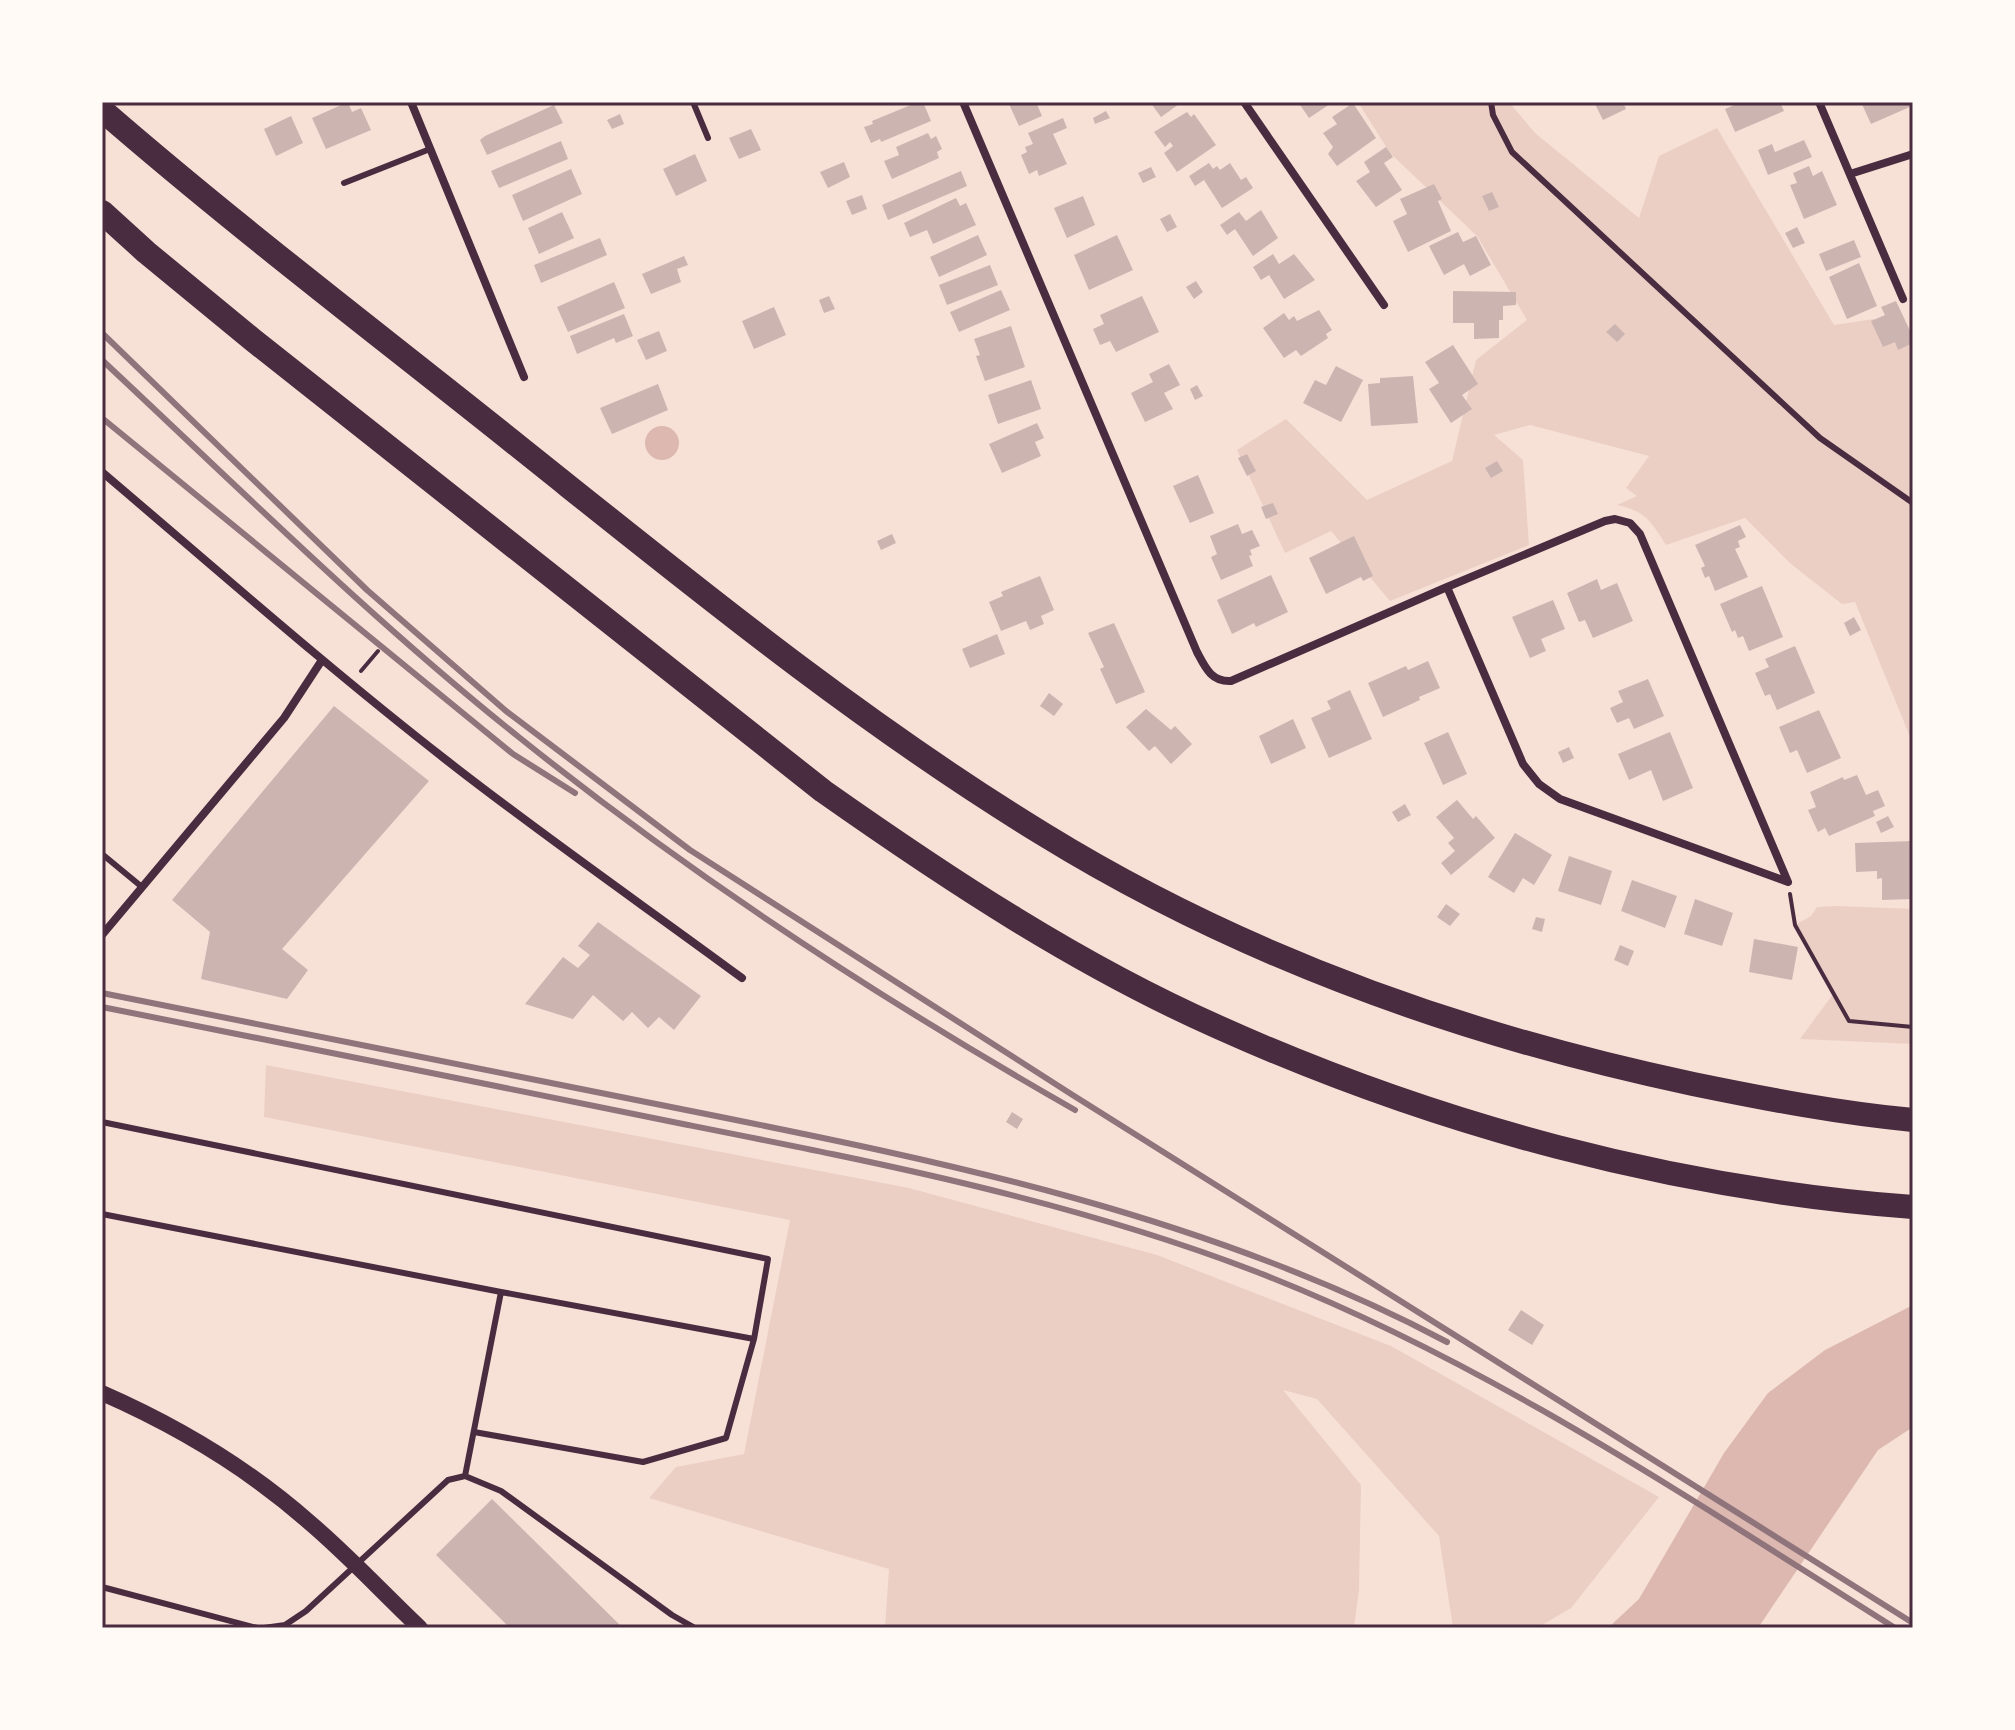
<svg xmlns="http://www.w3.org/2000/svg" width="2015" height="1730" font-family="'Archivo Narrow',sans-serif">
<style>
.green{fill:#ebcfc5}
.water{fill:#dcb8b0}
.building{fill:#ccb4b1}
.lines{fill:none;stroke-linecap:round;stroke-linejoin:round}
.path{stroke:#4a2c40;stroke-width:4}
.service{stroke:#4a2c40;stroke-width:6}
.minor{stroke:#4a2c40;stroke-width:8}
.secondary{stroke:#4a2c40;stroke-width:16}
.motorway{stroke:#4a2c40;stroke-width:24}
.rail{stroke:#8f747c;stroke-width:6}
.neatline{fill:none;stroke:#4a2c40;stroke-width:3}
</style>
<rect width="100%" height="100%" fill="#f7e1d7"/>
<path class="green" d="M1358 102H1509L1535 133 1639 218 1659 156 1717 128 1834 325 1874 319 1893 341 1913 330V744L1855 602 1842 604 1791 564 1745 518 1666 545C1651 521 1645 511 1617 505L1637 496 1626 488 1649 456 1530 425 1494 435 1523 460 1529 545 1390 601 1331 531 1285 553 1237 450 1286 419 1367 500 1452 461 1476 360 1527 320 1477 236 1390 153Z
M1838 906 1913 909V1044L1800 1039 1833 994 1795 925 1811 916 1817 907Z
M266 1065 909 1188 1157 1255 1391 1346 1659 1497 1571 1608 1537 1628H1453L1439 1536 1317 1399 1283 1390 1361 1485 1359 1590 1354 1628H885L889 1569 649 1498 676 1467 744 1454 790 1220 264 1117Z"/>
<path class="water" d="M645 443a17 17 0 1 1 34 0a17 17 0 1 1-34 0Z
M1913 1305V1427L1878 1450 1758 1628H1608L1639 1599 1724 1453 1768 1393 1825 1350Z"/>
<path class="building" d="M348 102 352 112 361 108 371 130 326 149 312 118Z
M918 102H923L931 121 881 142 880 139 871 143 864 127 873 124 872 121Z
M1008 102H1036L1042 116 1019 126Z
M1150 102H1182L1161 117Z
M1298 102H1333L1309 118Z
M1600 102H1623L1626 109 1603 120 1595 104Z
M1741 102H1780L1784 111 1735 132 1725 109Z
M1861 102H1910L1912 106 1871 124Z
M1353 103 1376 138 1337 166 1328 154 1333 147 1323 133 1337 124 1332 117Z
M554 105 563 123 487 155 480 140 485 136Z
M1106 111 1110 118 1095 124 1093 118Z
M1187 112 1191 117 1194 114 1216 145 1177 172 1164 153 1173 146 1170 142 1165 147 1154 132Z
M620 114 624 124 612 129 607 120Z
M291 116 303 143 276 156 264 129Z
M1063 118 1067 128 1053 134 1067 164 1039 176 1037 170 1029 174 1021 155 1027 152 1025 147 1033 144 1028 133Z
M751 129 761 150 739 159 729 138Z
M928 133 931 139 936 136 942 149 937 152 939 158 892 179 884 161 899 155 896 147Z
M1804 140 1812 157 1768 175 1758 150 1772 144 1775 152Z
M561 141 568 159 499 188 491 171Z
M1386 147 1393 157 1384 163 1402 190 1376 207 1356 181 1370 172 1364 162Z
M695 154 707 181 676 196 663 169Z
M844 162 850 177 828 188 820 172Z
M1209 163 1213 169 1217 166 1220 170 1230 163 1241 180 1246 177 1253 188 1222 208 1204 180 1195 186 1189 176Z
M1809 166 1813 176 1822 171 1837 205 1804 219 1790 185 1797 183 1793 173Z
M1151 167 1156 177 1143 183 1138 173Z
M571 169 582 194 523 221 512 195Z
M961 171 967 186 888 220 882 205Z
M1434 184 1442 199 1438 201 1451 231 1408 252 1393 221 1407 214 1400 199Z
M1492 192 1499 207 1489 211 1482 196Z
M862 195 867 209 852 215 846 201Z
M1083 196 1095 225 1067 238 1054 208Z
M956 198 960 206 966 203 976 225 933 244 927 230 910 237 904 223Z
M1261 210 1278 238 1253 256 1235 229 1227 235 1220 225 1239 212 1246 221Z
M562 212 574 238 539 254 528 228Z
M1170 214 1177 227 1167 232 1160 219Z
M1797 227 1805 243 1793 248 1785 233Z
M1458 232 1463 242 1476 236 1491 265 1470 276 1464 264 1444 275 1429 246Z
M978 235 987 255 939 277 930 257Z
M1117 235 1133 270 1089 290 1074 255Z
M600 238 607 255 541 283 534 265Z
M1854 240 1861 257 1826 271 1819 254Z
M1273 254 1279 264 1294 254 1315 280 1284 299 1269 275 1261 280 1253 267Z
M684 256 688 265 677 269 681 282 651 294 642 274Z
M1859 263 1877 306 1847 319 1829 277Z
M990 265 998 285 947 305 939 285Z
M1196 281 1203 292 1194 299 1186 287Z
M614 282 625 308 568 332 557 307Z
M1001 290 1010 310 959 332 950 312Z
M1453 291 1516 292V305L1503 306V320H1499V338L1474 339V323H1453Z
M829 296 835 309 824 313 819 300Z
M1142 296 1159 332 1116 352 1110 341 1100 345 1093 329 1104 324 1100 315Z
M1896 301 1913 337V343L1898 350 1895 342 1883 347 1871 321 1885 315 1881 307Z
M774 307 786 335 754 349 742 321Z
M1319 310 1332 330 1326 334 1328 338 1301 356 1296 350 1284 358 1263 328 1284 313 1289 320 1294 316 1297 321Z
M624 314 633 336 616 343 614 338 577 354 570 336Z
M1615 324 1625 334 1617 342 1606 332Z
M1011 326 1025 367 985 381 976 356 980 355 974 339Z
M659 331 667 351 646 360 637 340Z
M1453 345 1478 384 1462 395 1472 409 1451 423 1429 389 1439 383 1425 362Z
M1169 364 1180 385 1164 393 1173 409 1145 422 1131 393 1153 382 1149 374Z
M1336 366 1363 380 1341 422 1303 403 1315 380 1326 385Z
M1413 376 1418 423 1371 426 1368 384 1380 383V378Z
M1031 380 1041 409 998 424 988 395Z
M658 384 668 410 612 434 600 408Z
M1197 385 1203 396 1195 400 1190 389Z
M1037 423 1044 438 1035 442 1041 456 1002 473 989 444Z
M1247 454 1256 471 1247 476 1238 458Z
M1497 461 1503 471 1491 478 1485 468Z
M1198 475 1214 513 1190 523 1173 486Z
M1273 503 1278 514 1266 519 1261 507Z
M1238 524 1242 534 1252 530 1260 546 1250 550 1252 555 1249 556 1253 566 1221 580 1211 557 1217 554 1210 536Z
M1740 525 1746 537 1738 541 1740 547 1735 549 1748 577 1715 591 1709 576 1705 578 1701 568 1705 566 1695 545Z
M892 534 896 543 881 550 877 541Z
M1354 536 1373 576 1363 581 1361 577 1326 594 1309 558Z
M1271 575 1288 612 1256 627 1254 623 1232 634 1217 600Z
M1040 576 1054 610 1041 616 1044 624 1030 630 1026 621 1001 631 989 602 1003 596 1001 592Z
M1597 579 1601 590 1617 583 1633 621 1593 638 1585 620 1579 622 1567 593Z
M1762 586 1783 637 1749 651 1743 636 1738 638 1735 630 1732 632 1720 604Z
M1553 600 1565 629 1541 639 1546 651 1530 658 1512 617Z
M1854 617 1861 630 1850 636 1844 623Z
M1114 623 1145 692 1116 704 1100 669 1104 667 1088 633Z
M997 634 1005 654 970 668 962 649Z
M1795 646 1815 693 1777 710 1770 694 1765 696 1755 673 1769 667 1765 659Z
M1428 661 1440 688 1419 697 1420 700 1383 717 1368 683 1406 666 1408 670Z
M1648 679 1664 716 1634 729 1629 718 1617 723 1610 708 1623 702 1618 691Z
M1350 690 1372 739 1329 758 1311 718 1331 709 1327 701Z
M1049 693 1063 704 1054 716 1040 706Z
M334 706 429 781 282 949 308 970 287 999 201 979 210 932 172 900Z
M1146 709 1171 730 1175 726 1192 744 1171 764 1155 746 1149 751 1126 727Z
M1819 710 1841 758 1807 773 1797 750 1790 753 1779 727Z
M1293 719 1306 748 1271 764 1259 736Z
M1448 732 1467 774 1443 785 1424 743Z
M1670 732 1693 788 1663 801 1651 770 1629 780 1618 754Z
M1569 747 1574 758 1563 763 1558 752Z
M1857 775 1866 795 1878 790 1885 806 1873 811 1875 816 1829 836 1825 828 1818 832 1808 810 1816 807 1810 792 1843 777 1844 780Z
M1457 800 1473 819 1476 816 1495 838 1451 875 1441 863 1455 851 1448 843 1454 838 1436 817Z
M1405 804 1411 815 1398 822 1392 812Z
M1888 816 1894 827 1881 833 1876 822Z
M1515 833 1552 855 1534 885 1523 878 1514 893 1488 877Z
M1913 841V899L1882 900V878L1877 879V871L1856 872 1855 843Z
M1569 856 1612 871 1601 905 1558 891Z
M1632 880 1677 896 1665 928 1621 911Z
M1695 899 1733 913 1722 946 1684 934Z
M1446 904 1460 914 1450 926 1437 917Z
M1536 917 1545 919 1542 932 1532 929Z
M598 922 701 996 674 1030 659 1017 648 1028 632 1012 623 1021 593 995 573 1019 525 1004 563 957 578 968 590 955 578 946Z
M1754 939 1798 947 1792 980 1749 972Z
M1620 945 1634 951 1628 966 1614 960Z
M1012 1112 1023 1119 1017 1129 1006 1122Z
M1521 1310 1544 1325 1532 1345 1508 1330Z
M492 1499 623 1628H510L436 1555Z"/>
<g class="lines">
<path class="path" d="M361 671 378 651
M1790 894 1795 925 1849 1021 1913 1027"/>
<path class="service" d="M693 102 708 138
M1491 102 1493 115 1512 152 1820 438 1913 503
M344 183 430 149
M102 854 142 887
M102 1122 768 1259 754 1339 726 1438 643 1462 474 1432
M102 1214 501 1292 754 1339
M465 1476 501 1292
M102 1587 257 1628
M264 1628 285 1625 306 1611 448 1480 465 1476 501 1491 672 1615 695 1628"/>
<path class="minor" d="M411 102 524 377
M963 102 1197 652C1205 667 1211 682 1231 681L1447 587
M1244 102 1384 305
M1819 102 1903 299
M1850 174 1913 154
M102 472C215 568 327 667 445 759 542 835 643 905 742 978
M1615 519 1630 523 1640 534 1788 882 1560 799 1539 784 1523 764 1447 587 1605 521Z
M102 935 284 718 322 660"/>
<path class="secondary" d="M102 1393C175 1425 249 1469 309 1522 348 1555 383 1593 420 1628"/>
<path class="motorway" d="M102 110C238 228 382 337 523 450 691 584 858 721 1043 834 1241 956 1466 1036 1693 1084 1766 1099 1839 1113 1913 1120
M102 212 146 252 253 340 823 791C948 879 1078 965 1218 1027 1436 1125 1674 1189 1913 1207"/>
<path class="rail" d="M102 333 367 590 506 711 690 850 1071 1094 1913 1623
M102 360C239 488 373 621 520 738 693 877 882 1000 1075 1110
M102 418 513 754 575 793
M102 993C297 1032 491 1071 686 1110 946 1162 1210 1216 1447 1342
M102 1007C297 1046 493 1085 688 1125 880 1163 1073 1201 1257 1272 1486 1361 1688 1498 1895 1628"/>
</g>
<rect width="2015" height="1730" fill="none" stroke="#fffaf5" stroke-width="208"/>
<rect x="104" y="104" width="1807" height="1522" class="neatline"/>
</svg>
